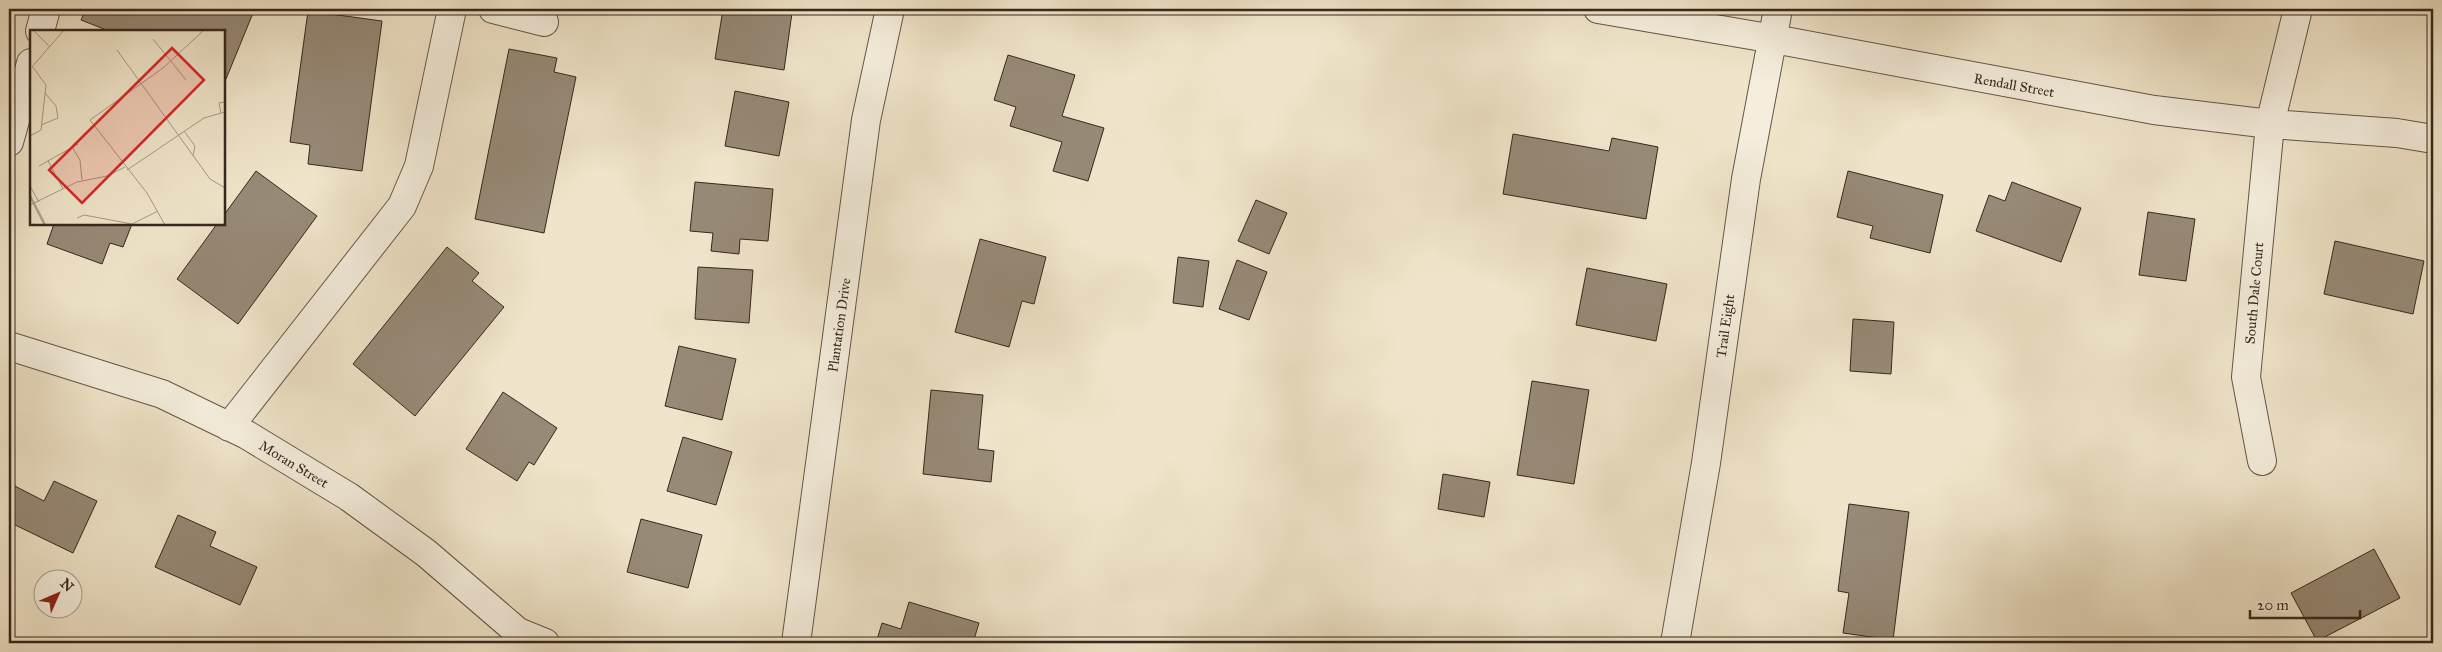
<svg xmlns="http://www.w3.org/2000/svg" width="2442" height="652" font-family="'IM FELL Great Primer',serif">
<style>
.building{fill:#978a77;stroke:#37271d}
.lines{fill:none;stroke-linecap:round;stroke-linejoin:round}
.minor-casing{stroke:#655648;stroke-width:30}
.minor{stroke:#f5eedd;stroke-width:28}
.labels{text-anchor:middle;stroke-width:4.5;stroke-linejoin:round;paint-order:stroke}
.street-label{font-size:14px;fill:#37271d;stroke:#f5eedd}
.inset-river{fill:none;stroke:#b1a48f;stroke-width:2.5}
.inset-road{fill:none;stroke:#a69985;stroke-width:1}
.view{fill:#d62828;fill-opacity:0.15;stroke:#d62828;stroke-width:2.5}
.inset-edge{fill:none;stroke:#37271d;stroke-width:2.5}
</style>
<rect width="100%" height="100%" fill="#f0e5ca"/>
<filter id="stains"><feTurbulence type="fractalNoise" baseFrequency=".004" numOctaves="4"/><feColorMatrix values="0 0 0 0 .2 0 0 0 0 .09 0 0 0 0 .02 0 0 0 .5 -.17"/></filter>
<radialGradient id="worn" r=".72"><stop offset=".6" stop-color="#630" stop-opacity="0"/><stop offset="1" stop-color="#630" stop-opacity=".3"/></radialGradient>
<path class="building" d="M86 9H242L253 13 226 79 224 78V31H109L81 20Z
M723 9H767L792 13 784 70 715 59Z
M308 11 382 21 362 171 308 164 310 145 290 142Z
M509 49 557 58 554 72 576 77 544 233 475 219Z
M1008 55 1075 75 1062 116 1104 128 1088 181 1053 171 1062 142 1010 126 1016 107 994 100Z
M735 91 789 102 779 156 725 146Z
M1513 134 1609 151 1612 138 1658 147 1646 219 1503 194Z
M256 171 317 216 238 324 177 279 217 224H224V215Z
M1848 171 1943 195 1930 253 1870 238 1873 226 1837 217Z
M695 182 773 189 768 241 740 239 739 254 711 251 713 233 690 231Z
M2012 182 2081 208 2061 262 1976 231 1989 195 2005 201Z
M1256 200 1287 213 1269 254 1238 241Z
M2148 212 2195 219 2186 281 2139 275Z
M54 224H132L123 247 110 243 102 264 47 244Z
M980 239 1046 257 1034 304 1022 301 1009 347 955 332Z
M2335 241 2424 261 2413 314 2324 294Z
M447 247 479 273 472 281 504 307 415 416 353 364Z
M1178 257 1209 261 1203 307 1173 303Z
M1237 260 1267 272 1249 320 1219 309Z
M698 267 753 270 749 323 695 319Z
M1587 268 1667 284 1656 341 1576 325Z
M1853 319 1894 322 1891 374 1850 371Z
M679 346 736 359 722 420 665 406Z
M1532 381 1589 390 1574 484 1517 475Z
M931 390 983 395 978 449 994 451 991 482 923 474Z
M503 392 557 428 534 465 529 462 517 481 466 449Z
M683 437 732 452 716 505 667 491Z
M1443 474 1490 482 1484 517 1438 509Z
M54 481 97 501 73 553 9 522V483L44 501Z
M1849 504 1909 512 1893 640 1843 633 1849 593 1838 591Z
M178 515 216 532 210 546 257 567 240 605 155 567Z
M641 519 702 535 688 588 627 572Z
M2374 549 2400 598 2317 641 2291 593Z
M909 602 979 623 973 643H876L882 623 901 629Z"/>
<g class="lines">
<g class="minor-casing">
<path id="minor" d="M493 9 544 22
M1598 9 1774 39 2154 110 2270 124 2397 133 2433 139
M40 31 46 9
M9 142 31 63
M9 346 162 394 247 435 349 497 426 553 518 632 545 643
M229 427 402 206 419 166 452 9
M2262 461 2246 377 2270 124 2298 9
M796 643 866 120 890 9
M1675 643 1706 463 1746 179 1778 9"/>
</g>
<use href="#minor" class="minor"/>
</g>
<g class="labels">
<g class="street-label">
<text transform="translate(2014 85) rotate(10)" y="5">Rendall Street</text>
<text transform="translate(2254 293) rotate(-85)" y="5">South Dale Court</text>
<text transform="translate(839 325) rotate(-82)" y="5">Plantation Drive</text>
<text transform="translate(1725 326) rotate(-82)" y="5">Trail Eight</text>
<text transform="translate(294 464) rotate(31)" y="5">Moran Street</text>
</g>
</g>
<g transform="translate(30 30)">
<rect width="195" height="195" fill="#f0e5ca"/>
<path class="inset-river" d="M0 166 15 195"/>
<path class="inset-road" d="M3 0 20 17M123 9 156 50M87 20 180 149 195 158M2 37 34 0M191 83 189 73 195 72M11 95 28 88 26 76 15 63M154 101 165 116 163 126M0 106 11 100 16 55 2 36M42 117 50 130 52 150M18 131 33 159M9 136 48 114M97 140 174 88 195 82M0 156 9 172M0 175 47 152 77 146 95 137M47 188 54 185 102 194 128 181M135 195 117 163 60 90 133 38 174 0"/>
<path class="view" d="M142 18 174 50 52 173 19 140Z"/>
<rect width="195" height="195" class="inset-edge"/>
</g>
<rect width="2442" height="652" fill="none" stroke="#f0e5ca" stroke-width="30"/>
<rect x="10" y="10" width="2422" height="632" fill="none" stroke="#37271d" stroke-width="2.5"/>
<rect x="15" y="15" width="2412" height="622" fill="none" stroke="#37271d"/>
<g transform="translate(58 594) rotate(45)"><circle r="24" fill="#f5eedd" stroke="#a99e90"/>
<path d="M0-4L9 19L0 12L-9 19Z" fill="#8f2418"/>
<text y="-8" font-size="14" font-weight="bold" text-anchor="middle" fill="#37271d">N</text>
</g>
<path d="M2250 610v8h110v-8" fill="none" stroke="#37271d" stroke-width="2.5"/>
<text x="2257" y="610" font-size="15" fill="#37271d" stroke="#f5eedd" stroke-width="4" paint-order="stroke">20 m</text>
<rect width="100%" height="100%" filter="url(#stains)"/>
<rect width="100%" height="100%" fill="url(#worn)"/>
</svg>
